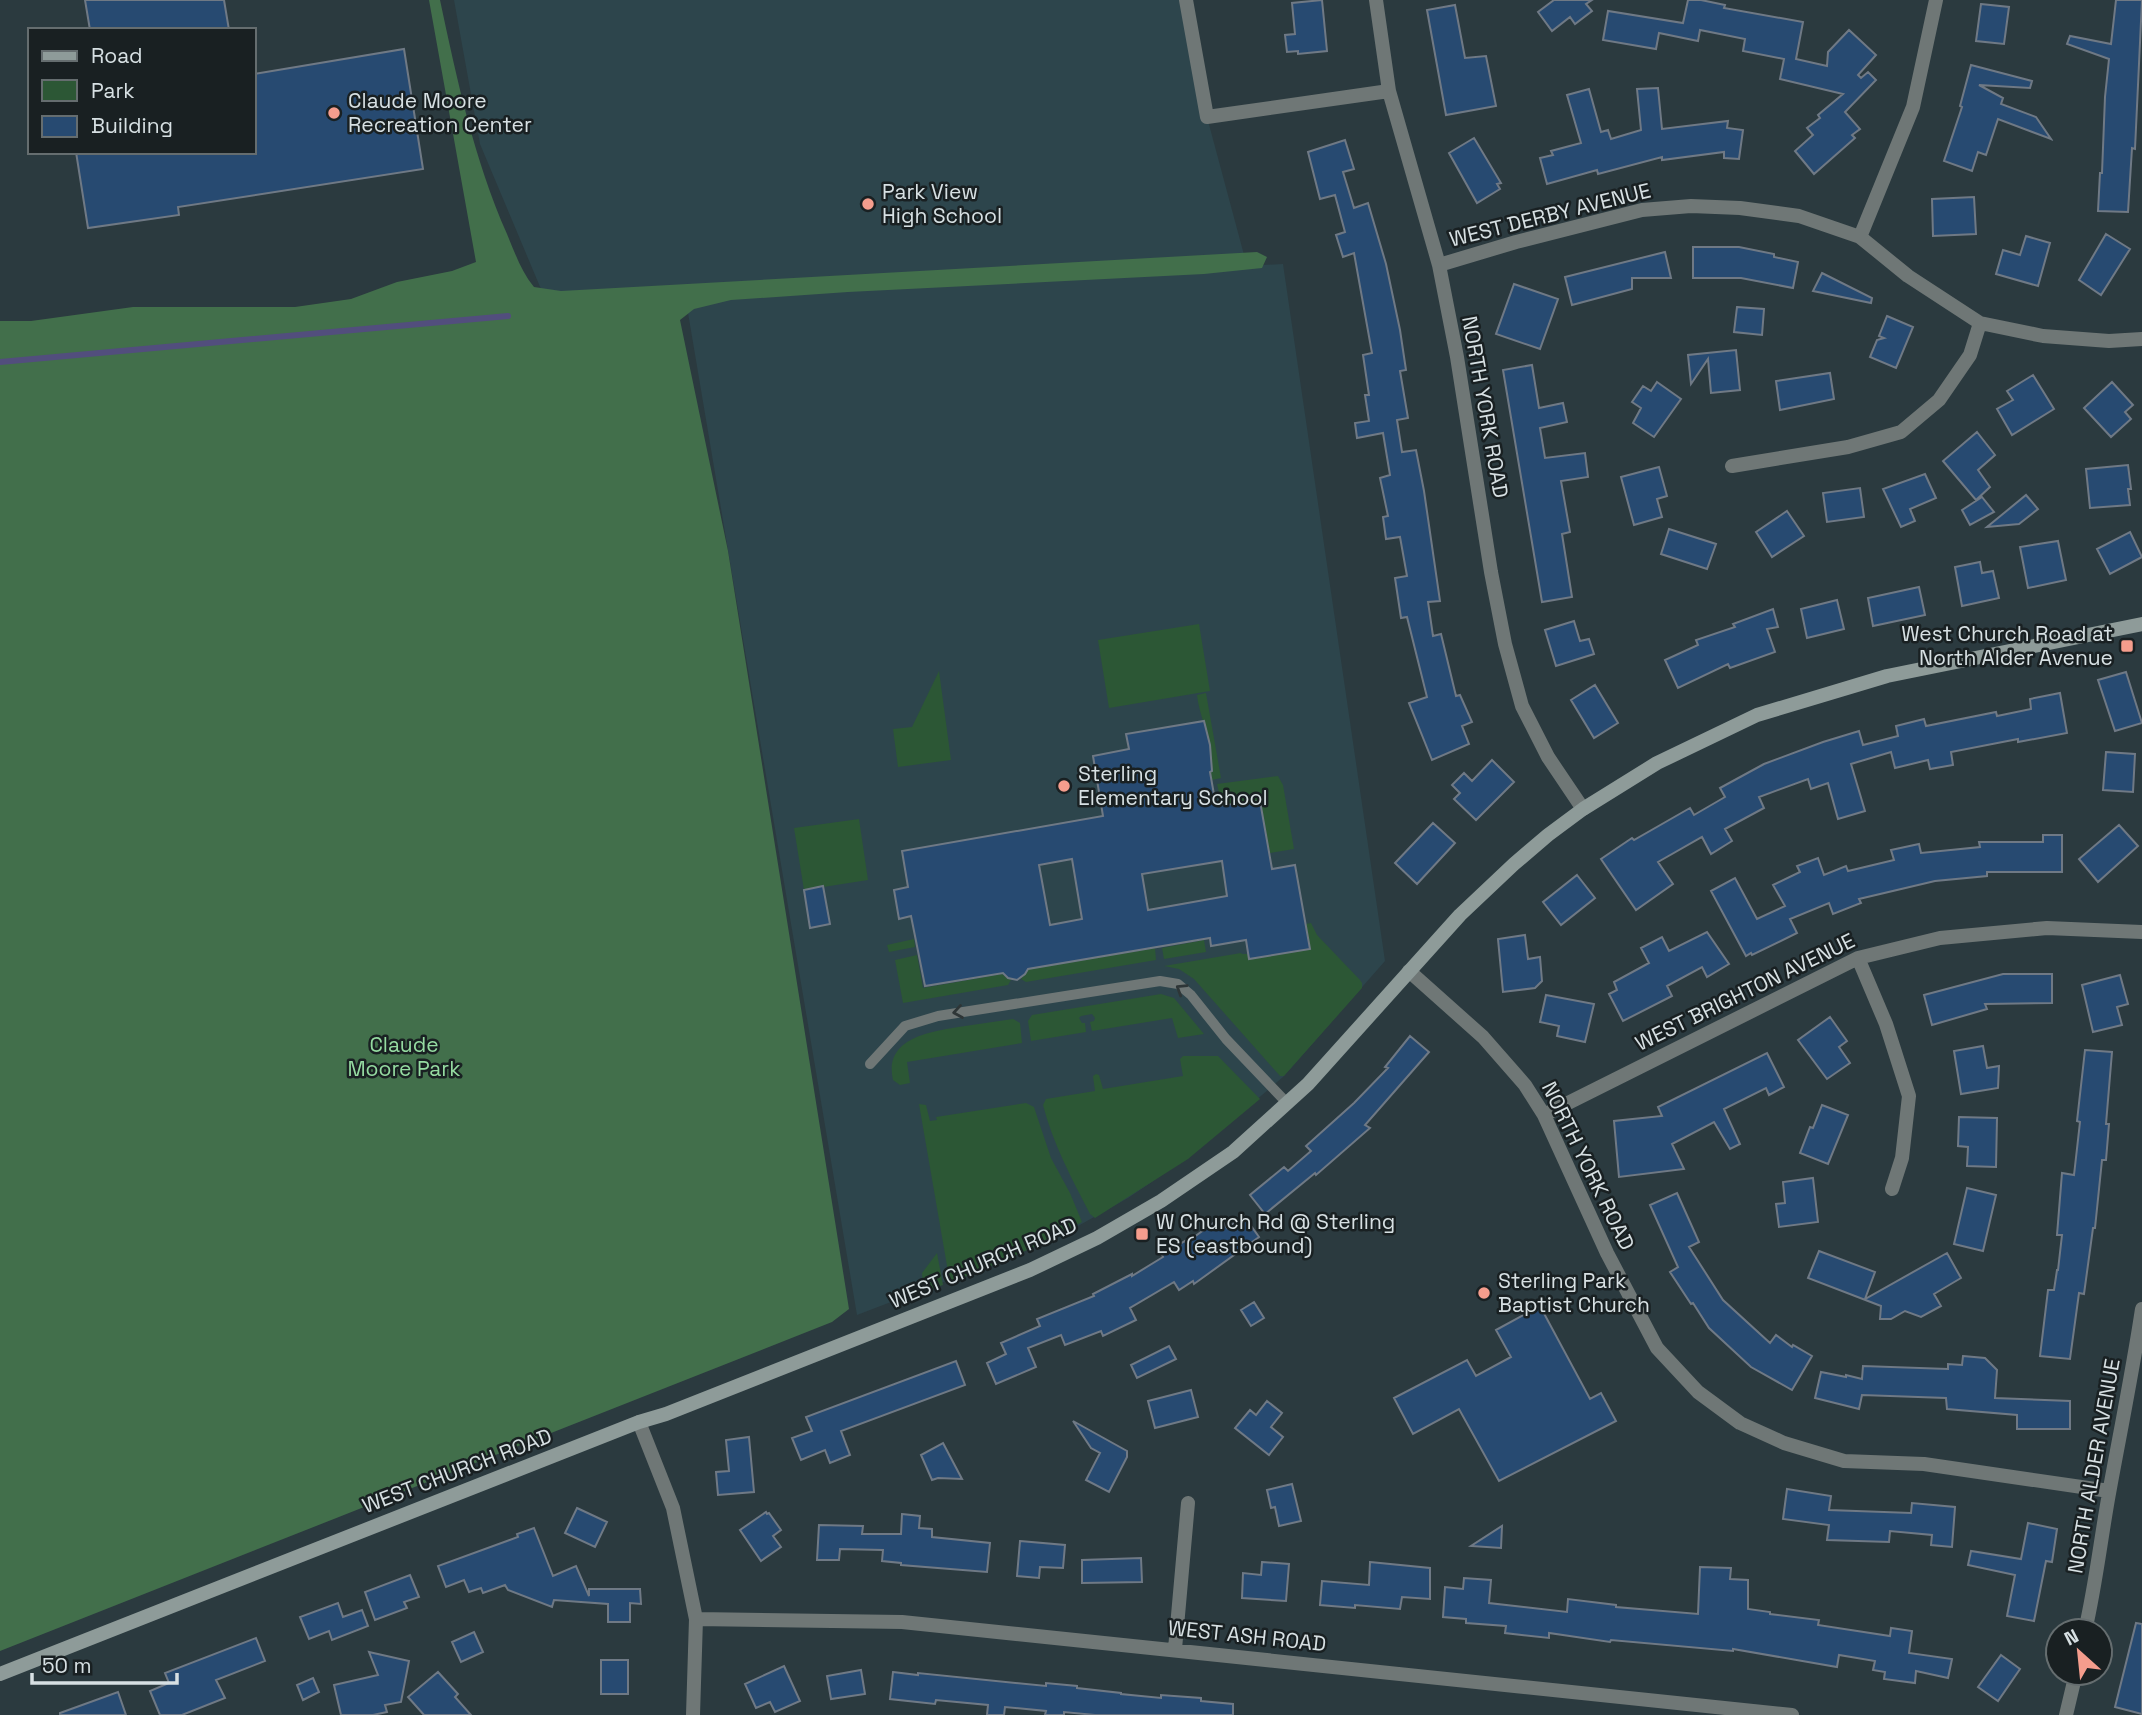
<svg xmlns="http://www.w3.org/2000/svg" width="2142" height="1715" font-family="'Space Grotesk',sans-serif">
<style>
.built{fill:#2d454c}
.green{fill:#2c5735}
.forest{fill:#426f4b}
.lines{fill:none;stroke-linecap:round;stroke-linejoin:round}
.stream{stroke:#524e7d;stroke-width:6}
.building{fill:#274a71;stroke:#6f7985;stroke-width:2;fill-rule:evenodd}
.lane{stroke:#6f7776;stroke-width:10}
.street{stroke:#6f7776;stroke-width:14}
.secondary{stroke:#8e9b99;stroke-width:14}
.oneway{stroke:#2e3637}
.poi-dot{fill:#f59d8d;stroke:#192022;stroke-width:2.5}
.labels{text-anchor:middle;stroke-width:5;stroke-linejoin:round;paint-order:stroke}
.poi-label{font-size:21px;fill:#d7e0e3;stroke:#192022;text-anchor:start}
.street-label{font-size:21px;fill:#d7e0e3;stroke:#192022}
.park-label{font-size:21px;fill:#95dba1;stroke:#192022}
</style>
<rect width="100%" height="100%" fill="#2b3a3f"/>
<path class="built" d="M454 0H1186L1207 117 1247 266 1283 264 1385 961 1283 1077 1193 1154 1128 1198 1053 1240 857 1315 685 295 546 301 480 144Z"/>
<path class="green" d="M1199 624 1210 691 1109 708 1098 640Z
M939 671 951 760 898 767 893 729 912 727Z
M1206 693 1221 778 1212 780 1210 772 1212 771C1211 761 1211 751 1209 741 1205 725 1199 712 1197 695Z
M1278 776 1283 785 1294 849 1270 853 1260 801 1222 805 1217 784Z
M859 819 868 880 804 890 794 828Z
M1311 923 1317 935 1360 980 1362 983V988L1284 1076H1280L1194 979 1179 969 1164 966 1241 953 1242 954H1247L1250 959 1310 949 1306 924Z
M914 939 915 947 889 952 887 945Z
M1204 940 1206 952 1164 959 1162 948Z
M1155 948 1156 960 1026 982 1021 979 1028 969Z
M917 955 923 988 1002 974 1011 980 1008 985 903 1003 895 960Z
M1161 994 1174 998 1204 1034 1178 1038 1172 1018 1092 1031 1090 1022 1094 1021 1095 1018 1092 1014 1081 1016 1079 1018 1082 1023H1085L1086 1032 1031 1041 1028 1021 1032 1015Z
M1013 1019 1020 1023 1022 1043 907 1062 910 1083 900 1085 893 1080C883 1036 935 1031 965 1026 981 1024 997 1021 1013 1019Z
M1183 1056H1218L1260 1099 1188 1159 1095 1218 1090 1214C1072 1179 1053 1144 1043 1105L1046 1099 1095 1091 1093 1076 1096 1074 1099 1075 1103 1089 1183 1076 1180 1059Z
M1026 1103 1034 1107 1051 1158 1070 1193 1082 1222C1040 1246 995 1265 950 1283L919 1104 926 1105 930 1121 937 1120 936 1117Z
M937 1253 943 1285 928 1290 923 1286 922 1273Z"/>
<path class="forest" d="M429 0H440C457 80 474 159 507 234 515 253 521 271 534 287L561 291 1257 252 1267 257 1262 268 1204 274 848 292 731 300 694 309 680 320 728 551 849 1309 832 1322 0 1651V321H31L133 307H295L351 299 397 282 452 271 476 262Z"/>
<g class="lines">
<path class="stream" d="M0 362 508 316"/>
</g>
<path class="building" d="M85 0H224L229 30H90Z
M1322 0 1327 51 1298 54V51L1287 52 1285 35 1295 34 1292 3Z
M1554 0H1592L1586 4 1592 11 1575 24 1570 17 1552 31 1538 12Z
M1688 0H1701L1725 5 1724 8 1803 22 1796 59 1827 66 1828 52 1849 30 1876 55 1858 75 1861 78 1868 72 1876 80 1845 112 1860 129 1852 135 1855 138 1814 174 1795 151 1813 135 1807 128 1820 118 1818 115 1843 94 1780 79 1784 59 1743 51 1745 39 1700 30 1698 41 1659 33 1656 49 1603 40 1608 11 1683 23Z
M2116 0H2142L2135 149 2132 148 2128 212 2098 211 2100 173H2102L2105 97 2109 59 2067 44 2070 36 2111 44Z
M1981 4 2009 7 2004 44 1976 41Z
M1455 5 1465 58 1486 56 1496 106 1446 115 1427 10Z
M404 49 423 169 178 207 179 215 88 228 76 152H254V74Z
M1971 65 2032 81 2030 88 1979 85 2003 98 2001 104 2036 117 2051 139 1998 119 1986 155 1978 152 1972 171 1944 161 1962 107 1960 106Z
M1658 88 1662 129 1728 121 1727 128 1743 130 1739 159 1724 158V152L1662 160V157L1598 174 1597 170 1547 184 1540 158 1553 155 1551 151 1581 143 1567 95 1589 89 1601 132 1608 130 1611 139 1641 130 1637 89Z
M1474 138 1501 183 1497 184 1500 189 1477 203 1449 153Z
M1345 140 1354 169 1343 172 1354 208 1368 203 1386 264 1400 330 1406 370 1400 371 1408 418 1397 420 1402 452 1416 450 1424 491 1440 601 1428 602 1433 636 1441 634 1456 696 1460 695 1472 722 1462 726 1469 744 1432 760 1409 703 1427 697 1407 617 1401 618 1395 578 1407 576 1400 537 1386 539 1383 517 1388 516 1380 478 1390 475 1383 433 1357 438 1355 423 1369 421 1365 395H1369L1363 355 1372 353 1354 253 1343 257 1336 235 1345 232 1335 195 1320 199 1308 152Z
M1974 197 1976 234 1933 236 1932 199Z
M2106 234 2130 249 2101 295 2079 280Z
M2026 236 2050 243 2038 286 1996 274 2003 250 2020 255Z
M1693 247H1739L1774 254V257L1798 262 1793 288 1741 278H1693Z
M1665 252 1671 278H1632V289L1572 305 1565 277Z
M1822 273 1872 298 1871 303 1813 291Z
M1514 284 1558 299 1540 349 1496 334Z
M1737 307 1764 309 1762 335 1734 332Z
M1887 316 1913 327 1896 368 1870 357 1877 340 1884 338 1879 336Z
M1736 350 1740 390 1711 393 1708 359 1691 384 1688 355Z
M1532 365 1539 408 1563 403 1567 422 1540 428 1545 458 1585 453 1588 477 1561 481 1570 532 1562 534 1572 597 1542 602 1503 370Z
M1830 373 1834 399 1780 410 1776 381Z
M2033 375 2054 409 2012 435 1997 409 2013 400 2007 391Z
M1657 382 1681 399 1654 437 1633 423 1641 408 1632 402 1643 386 1651 391Z
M2112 382 2133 405 2125 412 2131 419 2111 437 2084 408Z
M1977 432 1995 455 1978 470 1990 487 1976 500 1943 461Z
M2128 465 2131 489H2128L2130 505 2090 508 2086 469Z
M1659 467 1667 496 1657 499 1662 517 1634 525 1621 477Z
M1925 474 1936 498 1910 509 1915 521 1901 527 1883 489Z
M1860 488 1864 517 1827 522 1823 493Z
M2026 495 2038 509 2019 524 1987 527Z
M1982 497 1994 512 1970 525 1962 510Z
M1787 511 1804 536 1772 557 1756 532Z
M1669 529 1716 544 1707 569 1661 554Z
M2130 532 2142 557 2110 574 2097 549Z
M2058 541 2066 580 2028 588 2020 547Z
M1980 562 1982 573 1993 571 1999 598 1962 606 1955 567Z
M1919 587 1925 615 1873 626 1868 598Z
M1837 600 1844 629 1807 638 1801 609Z
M1773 609 1778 627 1767 629 1775 652 1730 668 1728 664 1678 688 1665 660 1698 645 1696 640 1735 627 1733 624Z
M1574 621 1580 641 1589 639 1594 654 1556 666 1545 630Z
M2126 672 2142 723 2115 731 2098 680Z
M1595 685 1618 723 1594 738 1571 700Z
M2060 693 2067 733 2018 742V739L1951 752 1953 765 1930 769 1928 760 1895 768 1891 752 1851 764 1865 811 1838 819 1828 783 1811 789 1808 779 1759 797 1764 808 1725 829 1732 841 1711 854 1702 837 1658 862 1673 884 1636 910 1601 859 1632 838 1634 840 1690 808 1694 815 1725 797 1720 788 1764 764 1823 742 1859 731 1863 745 1898 736 1896 726 1924 719 1926 726 1996 712 1997 716 2031 709 2030 699Z
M1204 721 1210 745 1212 771 1210 772 1216 806 1260 801 1272 869 1295 865 1310 949 1249 959 1246 940 1211 946 1210 938 1028 969 1025 974 1017 980 1008 978 1003 973 925 986 911 916 899 919 894 890 908 887 902 851 1103 816 1093 756 1129 749 1126 734ZM1072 859 1082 919 1050 925 1039 865ZM1222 861 1227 896 1148 910 1142 874Z
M2106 752 2135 754 2133 792 2103 790Z
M1492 760 1514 782 1476 820 1454 799 1460 793 1452 785 1464 773 1472 781Z
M1433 823 1455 843 1417 884 1395 863Z
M2119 825 2138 846 2098 882 2079 859Z
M2043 835H2062V872H1987V876L1935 881 1859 899 1861 903 1833 914 1829 903 1790 919 1797 933 1752 955 1751 953 1746 956 1711 891 1735 878 1757 919 1785 906 1773 885 1800 872 1797 866 1818 858 1824 875 1846 866 1848 871 1894 860 1891 850 1919 844 1921 853 1980 847 1979 842H2043Z
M1577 875 1595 898 1561 925 1543 902Z
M823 886 830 924 810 928 804 890Z
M1707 932 1729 964 1707 977 1702 967 1667 986 1672 996 1623 1021 1609 994 1617 990 1614 982 1649 963 1641 948 1662 937 1669 951Z
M1525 935 1528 959 1540 957 1542 981 1535 988 1503 992 1498 939Z
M2003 974H2052V1003L1985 1004 1987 1009 1932 1025 1924 995Z
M2120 975 2128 1004 2117 1007 2122 1025 2093 1032 2082 985Z
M1546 995 1594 1004 1585 1042 1557 1036 1559 1026 1540 1022Z
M1830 1017 1847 1041 1839 1047 1850 1063 1827 1079 1798 1040Z
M1410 1036 1429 1052 1365 1125 1370 1128 1316 1175 1315 1173 1265 1214 1250 1195 1284 1167 1288 1171 1311 1151 1306 1146 1354 1103 1388 1068 1385 1067Z
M1983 1046 1987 1068 1999 1066 1998 1088 1961 1094 1954 1051Z
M2085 1050 2112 1052 2106 1124H2109L2106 1160H2102L2095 1228H2093L2084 1294 2079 1293 2070 1359 2040 1356 2048 1290H2054L2057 1270H2058L2062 1235H2057L2062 1173 2074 1175 2080 1122 2077 1121Z
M1767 1053 1784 1087 1769 1095 1766 1088 1724 1109 1740 1144 1730 1149 1714 1122 1672 1144 1684 1169 1619 1177 1614 1121 1662 1116 1658 1107Z
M1822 1105 1848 1115 1828 1164 1800 1153 1810 1127 1813 1128Z
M1959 1117 1997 1118 1996 1167 1967 1166 1968 1147 1958 1146Z
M1813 1178 1818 1222 1779 1227 1776 1204 1785 1203 1783 1182Z
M1967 1188 1996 1195 1983 1251 1954 1244Z
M1677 1193 1699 1242 1689 1247 1723 1300 1770 1343 1776 1335 1792 1347 1793 1345 1812 1356 1792 1390 1751 1367 1709 1328 1693 1303 1691 1304 1670 1272 1678 1267 1650 1205Z
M1244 1216 1259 1237 1194 1284 1193 1281 1179 1290 1174 1282 1130 1308 1136 1320 1103 1336 1101 1331 1065 1345 1061 1335 1028 1348 1036 1367 996 1384 987 1363 1006 1354 1001 1343 1040 1326 1037 1319 1094 1296 1093 1294 1132 1274V1276L1163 1257 1162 1255 1185 1241 1186 1243 1220 1218 1227 1228Z
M1819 1251 1875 1272 1865 1299 1947 1253 1961 1278 1934 1294 1941 1306 1921 1317 1905 1311 1891 1319H1880L1881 1306 1808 1278Z
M1254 1302 1264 1318 1251 1326 1241 1310Z
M1540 1306 1590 1399 1601 1393 1616 1421 1499 1481 1459 1409 1413 1434 1394 1398 1467 1360 1476 1376 1511 1357 1496 1330Z
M1169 1346 1176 1359 1137 1378 1131 1365Z
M1963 1356 1985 1358 1997 1370 1995 1398 2070 1401V1429H2017V1415L1947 1409 1946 1398 1862 1395 1859 1409 1815 1398 1821 1372 1846 1377V1375L1862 1379 1863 1366 1948 1369V1364L1962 1365Z
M956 1361 965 1385 841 1431 850 1455 830 1463 825 1450 801 1460 792 1438 812 1431 806 1417Z
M1191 1390 1198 1417 1155 1428 1148 1401Z
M1267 1401 1282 1413 1271 1427 1283 1437 1269 1455 1235 1428 1250 1410 1256 1415Z
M1073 1421 1127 1451V1457L1109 1492 1086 1480 1100 1453 1091 1448Z
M749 1437 754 1492 718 1495 716 1472 729 1471 726 1440Z
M943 1443 962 1479 938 1478 932 1480 921 1455Z
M1292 1484 1301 1521 1279 1526 1275 1507 1271 1508 1267 1490Z
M1787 1489 1831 1496 1829 1510 1911 1513 1912 1503 1955 1507 1952 1547 1931 1545 1932 1535 1890 1531 1889 1542 1827 1540 1829 1525 1783 1519Z
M577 1508 607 1522 595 1547 565 1533Z
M766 1512 767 1514 769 1513 781 1530 773 1536 781 1547 761 1561 740 1530Z
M902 1514 920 1516 919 1528 932 1529V1537L990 1543 987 1572 901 1565V1563L882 1561 883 1550 840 1549 839 1560H817L819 1525 863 1526 862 1534H901Z
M2028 1523 2057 1529 2052 1562 2046 1561 2034 1621 2007 1616 2015 1575 1968 1565 1971 1551 2021 1559Z
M1502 1526 1501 1548 1471 1546Z
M534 1528 553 1576 576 1566 589 1596V1589H640L641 1604 630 1603V1622H608V1604L554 1600 552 1607 508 1590 505 1585 483 1593 481 1588 469 1592 464 1580 446 1587 438 1566 518 1537 517 1534Z
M1020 1541 1065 1545 1063 1568 1040 1567 1039 1578 1017 1576Z
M1141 1558 1142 1582 1082 1583V1560Z
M1262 1562 1289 1564 1286 1601 1242 1598 1243 1573 1261 1575Z
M1370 1562 1430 1568V1599L1402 1597 1400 1609 1355 1605V1608L1320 1605 1322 1581 1369 1585Z
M1700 1567 1731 1568 1730 1579 1748 1580V1609L1770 1612V1614L1819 1620 1818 1625 1890 1636 1891 1628 1912 1631 1909 1653 1952 1659 1948 1678 1916 1671 1915 1683 1884 1679 1885 1672 1873 1670 1875 1661 1839 1655 1837 1667 1733 1649V1651L1611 1640 1610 1642 1549 1633V1638L1505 1633 1506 1626 1466 1623V1619L1443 1617 1445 1587 1463 1589 1464 1578 1491 1580 1489 1603 1567 1612 1568 1599 1616 1605V1607L1698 1614Z
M410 1575 419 1597 404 1602 407 1608 375 1620 365 1592Z
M338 1603 343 1617 362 1610 368 1626 332 1640 329 1631 309 1639 300 1617Z
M2136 1623 2142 1624V1714L2115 1707Z
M474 1632 483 1652 461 1662 452 1642Z
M256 1638 265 1661 216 1680 225 1698 182 1715H160L150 1691 169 1683 165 1673Z
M369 1652 409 1661 401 1702 385 1705 387 1712 373 1715H341L334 1685 378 1675Z
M2001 1655 2020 1669 1998 1701 1978 1687Z
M601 1660H628V1694H601Z
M784 1666 800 1701 775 1712 770 1702 756 1708 745 1684Z
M861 1670 865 1694 831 1699 827 1676Z
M438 1672 458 1694 455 1697 471 1715H424L408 1697Z
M893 1672 918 1675V1673L1046 1686V1683L1077 1686V1688L1121 1693V1694L1161 1698V1695L1201 1698V1701L1233 1704V1715H1095L1064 1712V1715H1045L1046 1711 1005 1707 1004 1715H987L988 1705 936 1700 935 1704 890 1699Z
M313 1678 319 1692 303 1700 297 1685Z
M118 1692 126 1715H60V1713Z"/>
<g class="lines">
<path class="lane" d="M870 1064 905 1026 938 1016 1160 981 1178 984 1191 995 1226 1039 1287 1103"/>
<path class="street" d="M1186 0 1207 117 1389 91
M1376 0 1389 91 1439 265 1457 357 1491 572 1505 644 1522 706 1548 757 1583 809
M1860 237 1913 107 1936 0
M1439 265 1516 242 1642 210 1691 206 1740 208 1799 216 1860 237 1908 276 1980 323 2043 336 2109 341 2142 339
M1732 466 1848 447 1901 432 1939 400 1970 355 1980 323
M1858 958 1886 1024 1909 1096 1902 1158 1892 1189
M1409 971 1483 1037 1525 1085 1544 1115 1607 1253 1657 1348 1698 1392 1740 1423 1784 1443 1844 1461 1924 1464 2109 1491
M1544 1115 1858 958 1940 938 2047 928 2142 932
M639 1422 673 1508 696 1619 693 1715
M696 1619 902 1622 1792 1715
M2085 1631C2096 1584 2101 1536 2110 1488 2121 1428 2133 1369 2142 1309
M1175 1649 1188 1503
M2066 1715 2076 1673"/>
<path class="secondary" d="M0 1674 639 1422 666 1414 1030 1270 1097 1238 1161 1201 1233 1152 1308 1084 1460 915 1514 864 1548 835 1583 809 1657 763 1757 715 1887 676 2142 624"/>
</g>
<defs><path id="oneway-chevron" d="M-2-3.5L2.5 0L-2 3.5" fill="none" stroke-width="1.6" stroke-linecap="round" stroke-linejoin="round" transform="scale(1.75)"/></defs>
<g class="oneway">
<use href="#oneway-chevron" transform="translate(1181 989) rotate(-148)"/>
<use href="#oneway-chevron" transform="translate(958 1012) rotate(171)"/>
</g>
<g class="poi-dot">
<circle cx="334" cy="113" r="7"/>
<circle cx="868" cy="204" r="7"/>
<rect x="2120" y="639" width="14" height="14" rx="3.5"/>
<circle cx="1064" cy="786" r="7"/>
<rect x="1135" y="1227" width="14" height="14" rx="3.5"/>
<circle cx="1484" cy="1293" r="7"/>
</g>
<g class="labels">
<g class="poi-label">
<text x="348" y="108">Claude Moore<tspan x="348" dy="24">Recreation Center</tspan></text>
<text x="882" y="199">Park View<tspan x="882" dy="24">High School</tspan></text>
<text x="2113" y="641" text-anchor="end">West Church Road at<tspan x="2113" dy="24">North Alder Avenue</tspan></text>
<text x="1078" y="781">Sterling<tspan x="1078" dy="24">Elementary School</tspan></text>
<text x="1156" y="1229">W Church Rd @ Sterling<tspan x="1156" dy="24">ES (eastbound)</tspan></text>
<text x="1498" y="1288">Sterling Park<tspan x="1498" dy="24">Baptist Church</tspan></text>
</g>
<g class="street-label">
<text transform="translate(1550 215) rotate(-14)" y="7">WEST DERBY AVENUE</text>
<text transform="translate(1485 407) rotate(80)" y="7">NORTH YORK ROAD</text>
<text transform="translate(1745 992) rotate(-26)" y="7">WEST BRIGHTON AVENUE</text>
<text transform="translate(1588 1166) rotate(64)" y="7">NORTH YORK ROAD</text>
<text transform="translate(983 1263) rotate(-23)" y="7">WEST CHURCH ROAD</text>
<text transform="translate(2094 1466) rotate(-80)" y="7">NORTH ALDER AVENUE</text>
<text transform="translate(457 1471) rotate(-21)" y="7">WEST CHURCH ROAD</text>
<text transform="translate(1247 1636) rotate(6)" y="7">WEST ASH ROAD</text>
</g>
<g class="park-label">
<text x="404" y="1052">Claude<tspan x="404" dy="24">Moore Park</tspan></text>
</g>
</g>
<rect x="28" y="28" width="228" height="126" fill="#192022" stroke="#656d6f" stroke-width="2"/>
<rect x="42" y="51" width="35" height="10" fill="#8e9b99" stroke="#656d6f" stroke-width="2"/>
<text x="91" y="63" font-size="21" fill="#d7e0e3">Road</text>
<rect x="42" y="80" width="35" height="21" fill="#2c5735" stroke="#656d6f" stroke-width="2"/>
<text x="91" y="98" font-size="21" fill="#d7e0e3">Park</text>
<rect x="42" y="116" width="35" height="21" fill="#274a71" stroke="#656d6f" stroke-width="2"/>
<text x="91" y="133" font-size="21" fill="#d7e0e3">Building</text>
<g transform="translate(2079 1652) rotate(333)"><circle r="33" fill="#192022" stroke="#656d6f" stroke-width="2"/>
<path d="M0-5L12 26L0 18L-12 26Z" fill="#f59d8d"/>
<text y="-10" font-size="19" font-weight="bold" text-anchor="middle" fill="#d7e0e3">N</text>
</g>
<path d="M32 1673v10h145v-10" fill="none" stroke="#d7e0e3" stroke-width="3.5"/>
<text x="42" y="1673" font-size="21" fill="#d7e0e3" stroke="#192022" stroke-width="5" paint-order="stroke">50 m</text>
</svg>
